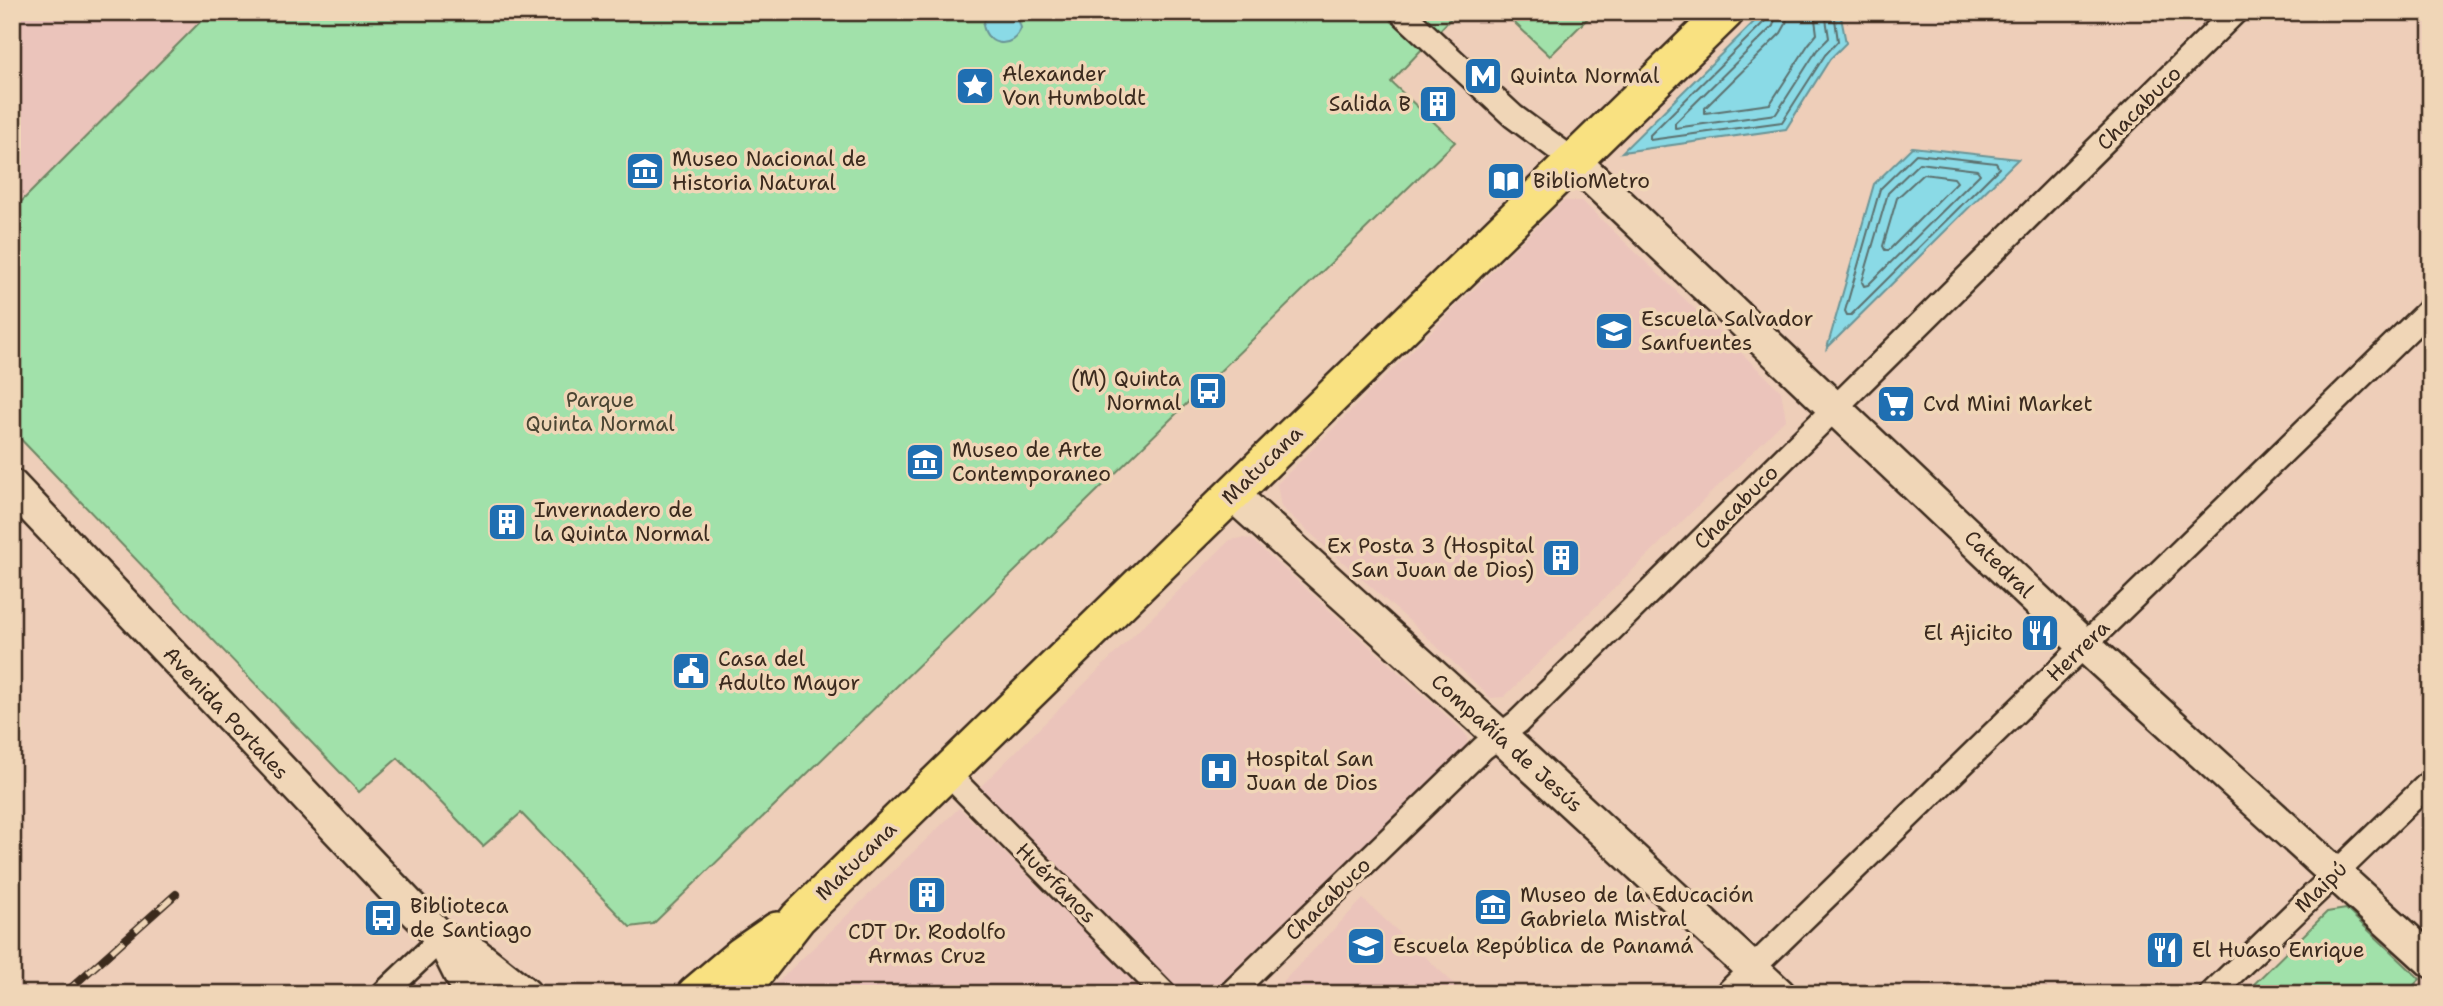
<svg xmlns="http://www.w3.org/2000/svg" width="2443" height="1006" font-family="'Shantell Sans',sans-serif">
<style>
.built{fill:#ebc4bb}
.green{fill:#a1e1aa;stroke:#6e8664;stroke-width:2}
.water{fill:#8adae6;stroke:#6a9496;stroke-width:2}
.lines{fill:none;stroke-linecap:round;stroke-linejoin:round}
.shore{stroke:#5b706e;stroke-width:2}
.street-casing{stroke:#3b2a1e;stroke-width:28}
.secondary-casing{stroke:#3b2a1e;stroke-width:37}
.primary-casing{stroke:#3b2a1e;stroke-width:40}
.street{stroke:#f0d6b7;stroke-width:23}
.secondary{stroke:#f0d6b7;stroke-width:32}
.primary{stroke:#f9e181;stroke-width:35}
.rail-casing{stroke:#3b2a1e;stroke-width:8}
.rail{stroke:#f0d6b7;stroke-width:5;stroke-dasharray:16;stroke-linecap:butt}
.labels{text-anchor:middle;stroke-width:7;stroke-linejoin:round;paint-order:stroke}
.poi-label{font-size:21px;fill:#3b2a1e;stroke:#f0d6b7;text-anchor:start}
.street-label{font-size:21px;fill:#3b2a1e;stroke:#f0d6b7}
.park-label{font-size:21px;fill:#4a4533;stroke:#f0d6b7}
</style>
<rect width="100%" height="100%" fill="#eeceb9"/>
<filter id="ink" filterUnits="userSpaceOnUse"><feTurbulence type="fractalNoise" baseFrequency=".0143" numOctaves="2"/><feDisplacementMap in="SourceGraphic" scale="14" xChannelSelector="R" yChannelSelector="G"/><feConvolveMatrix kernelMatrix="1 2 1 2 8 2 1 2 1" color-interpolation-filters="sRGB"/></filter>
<g filter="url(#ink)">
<path class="built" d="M12 12H210L12 211Z
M1563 201H1582L1781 391 1786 419 1504 697 1491 698 1414 625 1281 507 1277 484Z
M1242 538 1251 539 1462 730 1468 737 1466 748 1211 994H1184L979 788 1230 540Z
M959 808 1147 994H765Z
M1363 899 1465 994H1271Z"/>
<path class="green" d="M210 12H1457L1391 82 1455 142 653 924 630 927 521 813 483 846 398 758 359 792 12 430V211Z
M1503 12H1594L1550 56Z
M2346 909 2420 979 2405 994H2244L2327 912Z"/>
<path class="water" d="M988 12H1016L1021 28C1013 50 987 47 983 25Z
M1764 12H1840L1846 43 1830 59 1786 129 1622 152Z
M1912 147 2018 159 1827 348 1874 184Z"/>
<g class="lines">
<path class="shore" d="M1768 12 1766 20 1650 135V140L1782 122 1825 55 1838 41 1834 12
M1777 12 1773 26 1675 123V128L1776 114 1817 50 1829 38 1825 12
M1788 12 1786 24 1781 33 1705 108V113L1770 104 1808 45 1817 34 1814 12
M1916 154 1996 163 1999 168 1851 315H1847L1845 311 1880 189Z
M1919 163 1977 170 1980 174 1868 285 1864 286 1862 282 1888 193Z
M1923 174 1954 178 1957 182 1889 250H1885L1883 246 1897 198Z"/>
<g class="street-casing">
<path id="street" d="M1401 12 1513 116 1574 161
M947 773 1165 994
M383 994 442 938
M1230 994 1483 748 1518 722 2235 12
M1726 994 2431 308
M2211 994 2431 781"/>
</g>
<g class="secondary-casing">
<path id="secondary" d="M1574 161 2084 645 2431 961
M12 486 409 905 442 938 476 955 525 994
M1232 494 1500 736 1779 994
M442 938 460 974 474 994"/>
</g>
<g class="primary-casing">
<path id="primary" d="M695 994 741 955 777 930
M739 994 798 918 1726 12"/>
</g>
<use href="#street" class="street"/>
<use href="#secondary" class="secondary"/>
<use href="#primary" class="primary"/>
<g class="rail-casing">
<path id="rail" d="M64 994 176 894"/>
</g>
<use href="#rail" class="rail"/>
</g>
</g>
<defs>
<g id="metro-square" transform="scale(2.0125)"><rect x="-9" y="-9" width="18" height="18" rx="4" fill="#1f6fb2" stroke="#f0d6b7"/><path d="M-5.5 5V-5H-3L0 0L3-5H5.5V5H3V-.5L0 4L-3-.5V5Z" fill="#fff"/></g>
<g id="sight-square" transform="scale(2.0125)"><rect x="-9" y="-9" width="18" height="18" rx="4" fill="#1f6fb2" stroke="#f0d6b7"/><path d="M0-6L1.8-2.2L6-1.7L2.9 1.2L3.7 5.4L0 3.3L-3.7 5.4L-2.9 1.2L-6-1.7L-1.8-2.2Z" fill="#fff"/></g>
<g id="building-square" transform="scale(2.0125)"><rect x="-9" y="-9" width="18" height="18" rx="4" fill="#1f6fb2" stroke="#f0d6b7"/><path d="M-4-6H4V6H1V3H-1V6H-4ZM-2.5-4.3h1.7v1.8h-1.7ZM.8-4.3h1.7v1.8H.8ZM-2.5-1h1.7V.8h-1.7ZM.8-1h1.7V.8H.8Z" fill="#fff"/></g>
<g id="museum-square" transform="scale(2.0125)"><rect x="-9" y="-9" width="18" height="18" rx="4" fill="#1f6fb2" stroke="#f0d6b7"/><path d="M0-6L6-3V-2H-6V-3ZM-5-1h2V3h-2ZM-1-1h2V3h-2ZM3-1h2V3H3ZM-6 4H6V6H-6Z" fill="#fff"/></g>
<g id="library-square" transform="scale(2.0125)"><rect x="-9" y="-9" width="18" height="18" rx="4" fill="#1f6fb2" stroke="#f0d6b7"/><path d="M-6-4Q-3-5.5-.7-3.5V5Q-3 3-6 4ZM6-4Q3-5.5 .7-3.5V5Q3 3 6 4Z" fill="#fff"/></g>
<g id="school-square" transform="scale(2.0125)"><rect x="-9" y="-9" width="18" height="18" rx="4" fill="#1f6fb2" stroke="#f0d6b7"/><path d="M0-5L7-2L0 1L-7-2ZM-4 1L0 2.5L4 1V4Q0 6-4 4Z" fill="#fff"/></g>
<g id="bus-square" transform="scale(2.0125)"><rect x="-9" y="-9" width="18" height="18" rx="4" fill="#1f6fb2" stroke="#f0d6b7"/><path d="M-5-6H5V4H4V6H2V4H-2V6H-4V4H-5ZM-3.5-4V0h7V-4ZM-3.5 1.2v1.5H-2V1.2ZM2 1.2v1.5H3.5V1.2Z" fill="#fff"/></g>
<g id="supermarket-square" transform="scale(2.0125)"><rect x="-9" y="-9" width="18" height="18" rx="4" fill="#1f6fb2" stroke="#f0d6b7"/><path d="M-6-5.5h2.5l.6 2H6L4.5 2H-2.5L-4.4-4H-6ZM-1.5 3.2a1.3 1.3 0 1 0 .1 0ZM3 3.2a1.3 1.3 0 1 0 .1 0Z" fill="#fff"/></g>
<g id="restaurant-square" transform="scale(2.0125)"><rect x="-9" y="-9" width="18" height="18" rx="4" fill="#1f6fb2" stroke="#f0d6b7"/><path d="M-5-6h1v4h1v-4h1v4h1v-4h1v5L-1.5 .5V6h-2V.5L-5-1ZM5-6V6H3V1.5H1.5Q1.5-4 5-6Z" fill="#fff"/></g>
<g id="civic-square" transform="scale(2.0125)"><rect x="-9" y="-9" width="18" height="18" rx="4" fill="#1f6fb2" stroke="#f0d6b7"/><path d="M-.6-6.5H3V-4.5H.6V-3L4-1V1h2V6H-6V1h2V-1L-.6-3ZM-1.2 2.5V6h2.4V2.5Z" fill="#fff"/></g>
<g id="hospital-square" transform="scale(2.0125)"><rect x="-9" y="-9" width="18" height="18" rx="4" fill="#1f6fb2" stroke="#f0d6b7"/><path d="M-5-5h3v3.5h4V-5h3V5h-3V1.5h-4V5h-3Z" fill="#fff"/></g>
</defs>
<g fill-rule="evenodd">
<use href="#metro-square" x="1483" y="76"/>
<use href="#sight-square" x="975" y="86"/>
<use href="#building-square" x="1438" y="104"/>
<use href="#museum-square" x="645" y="171"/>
<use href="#library-square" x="1506" y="181"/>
<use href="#school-square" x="1614" y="331"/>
<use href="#bus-square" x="1208" y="391"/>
<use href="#supermarket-square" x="1896" y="404"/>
<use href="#museum-square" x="925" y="462"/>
<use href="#building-square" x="507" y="522"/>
<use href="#building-square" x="1561" y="558"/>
<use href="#restaurant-square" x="2040" y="633"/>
<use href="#civic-square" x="691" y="671"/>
<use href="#hospital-square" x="1219" y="771"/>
<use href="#building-square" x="927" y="895"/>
<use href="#museum-square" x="1493" y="907"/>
<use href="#bus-square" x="383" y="918"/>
<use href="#school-square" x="1366" y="946"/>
<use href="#restaurant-square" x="2165" y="950"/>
</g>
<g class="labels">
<g class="poi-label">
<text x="1002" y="81">Alexander<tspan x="1002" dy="24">Von Humboldt</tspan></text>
<text x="1510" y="83">Quinta Normal</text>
<text x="1411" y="111" text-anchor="end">Salida B</text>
<text x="672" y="166">Museo Nacional de<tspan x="672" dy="24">Historia Natural</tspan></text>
<text x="1533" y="188">BiblioMetro</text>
<text x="1641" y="326">Escuela Salvador<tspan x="1641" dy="24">Sanfuentes</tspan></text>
<text x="1181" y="386" text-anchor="end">(M) Quinta<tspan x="1181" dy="24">Normal</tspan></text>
<text x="1923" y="411">Cvd Mini Market</text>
<text x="952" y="457">Museo de Arte<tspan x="952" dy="24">Contemporaneo</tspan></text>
<text x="534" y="517">Invernadero de<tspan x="534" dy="24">la Quinta Normal</tspan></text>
<text x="1534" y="553" text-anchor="end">Ex Posta 3 (Hospital<tspan x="1534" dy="24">San Juan de Dios)</tspan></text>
<text x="2013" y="640" text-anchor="end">El Ajicito</text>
<text x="718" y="666">Casa del<tspan x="718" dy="24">Adulto Mayor</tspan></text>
<text x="1246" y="766">Hospital San<tspan x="1246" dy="24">Juan de Dios</tspan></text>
<text x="1520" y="902">Museo de la Educación<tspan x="1520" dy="24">Gabriela Mistral</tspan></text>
<text x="410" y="913">Biblioteca<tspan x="410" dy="24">de Santiago</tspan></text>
<text x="927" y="939" text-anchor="middle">CDT Dr. Rodolfo<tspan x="927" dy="24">Armas Cruz</tspan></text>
<text x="1393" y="953">Escuela República de Panamá</text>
<text x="2192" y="957">El Huaso Enrique</text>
</g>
<g class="street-label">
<text transform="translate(2139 108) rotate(-45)" y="7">Chacabuco</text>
<text transform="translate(1262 465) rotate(-44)" y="7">Matucana</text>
<text transform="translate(1736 507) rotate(-45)" y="7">Chacabuco</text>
<text transform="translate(1999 564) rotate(44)" y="7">Catedral</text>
<text transform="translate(2078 651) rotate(-44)" y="7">Herrera</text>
<text transform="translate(226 713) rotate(47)" y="7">Avenida Portales</text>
<text transform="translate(1507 743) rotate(42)" y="7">Compañía de Jesús</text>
<text transform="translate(856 861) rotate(-44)" y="7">Matucana</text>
<text transform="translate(1056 883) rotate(45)" y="7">Huérfanos</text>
<text transform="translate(2321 887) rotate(-44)" y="7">Maipú</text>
<text transform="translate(1328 899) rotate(-44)" y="7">Chacabuco</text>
</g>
<g class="park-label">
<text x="600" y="407">Parque<tspan x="600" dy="24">Quinta Normal</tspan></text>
</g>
</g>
<rect width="2443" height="1006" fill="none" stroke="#f0d6b7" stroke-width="42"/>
<rect x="21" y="21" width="2401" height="964" fill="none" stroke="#3b2a1e" stroke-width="2.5" filter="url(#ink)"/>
</svg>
